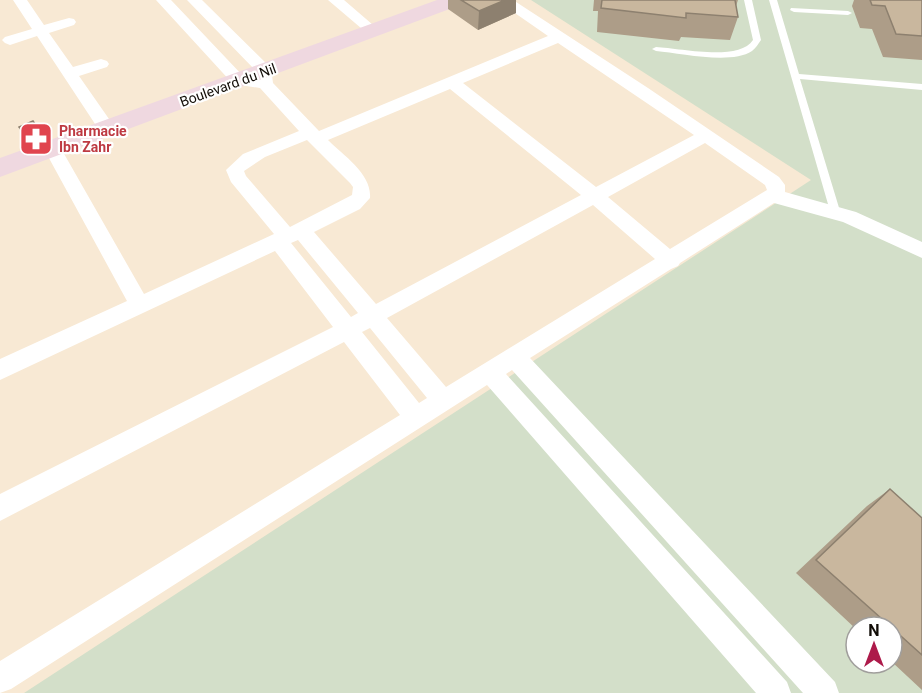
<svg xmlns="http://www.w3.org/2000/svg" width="922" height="693" font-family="Roboto,sans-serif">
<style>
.green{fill:#d3dfc9;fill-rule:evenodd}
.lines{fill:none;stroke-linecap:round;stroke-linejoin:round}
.lane{fill:#fff;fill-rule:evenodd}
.street{fill:#fff;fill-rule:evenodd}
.secondary{fill:#efd8e0;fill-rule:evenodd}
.wall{fill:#ad9d88}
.shaded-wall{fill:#8d806f}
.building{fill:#c9b79e;stroke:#8d806f;stroke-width:1.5}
.labels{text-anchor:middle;stroke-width:4.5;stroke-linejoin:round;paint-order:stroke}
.far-street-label{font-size:14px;fill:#120d07;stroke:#fff}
.far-health-label{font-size:14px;font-weight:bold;fill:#be3a42;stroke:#fff;text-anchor:start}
</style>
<rect width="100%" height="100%" fill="#f8e9d4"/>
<path class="green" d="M531 0H922V693H24L811 180ZM856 627H892V663H856Z"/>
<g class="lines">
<path class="lane" d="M744 0H752L761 40C758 44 756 48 752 51 731 65 680 53 656 51L652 49 656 47C679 48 739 62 753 40Z
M769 0H777L799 74 922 84V90L800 79 840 211 839 214 835 215 830 211Z
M791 8 848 11 852 13 848 15 794 12 790 10Z"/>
<path class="street" d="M13 0H27L44 25 69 18 74 19 76 22 74 25 49 33 73 67 101 59 107 61 109 64 107 67 79 76 116 129 113 133H101L37 36 10 45 5 43 2 40 5 37 32 29Z
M156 0H171L244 77 257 78V72L187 0H202L271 68 273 83 319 131 548 36 496 0H513L648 88 779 177 785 185V192L856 212 922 242V258L843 222 774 203 680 263 678 266 671 269 530 358 835 682 839 693H803L512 370 506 374 787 682 791 693H756L487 385 11 689 0 693V661L400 415 344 342 0 521V494L333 327 275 251 0 380V359L127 301 44 149 47 145H59L144 294 274 234 231 182 226 170 243 154 299 131 260 88 233 84ZM558 43 694 135 596 187 463 83ZM450 89 581 195 376 304 314 232 360 209 370 198C372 174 344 156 328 140ZM307 140 350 183 353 187 352 195 290 227 246 176 244 171 265 157ZM705 143 765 185 767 190 670 249 608 197ZM593 205 655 259 446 387 387 318ZM298 240 358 313 351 317 291 243ZM370 328 427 398 419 403 362 332Z
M328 0H344L380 31 378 34H368Z"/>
<path class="secondary" d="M437 0H466L463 4 0 177V158Z"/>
</g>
<path class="wall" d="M448 0H516V13L478 30 448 9Z
M594 0H738L736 6 738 17 730 40 681 37 679 41 597 32 598 11H593Z
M854 0H922V60L883 57 872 29 860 28 852 6Z
M890 489 922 518V690L892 662V627H856V629L796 573 867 506Z"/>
<path class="shaded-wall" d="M505 0H516V13L478 30 479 11Z
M40 131 44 137 30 143 26 136Z"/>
<path class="building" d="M461 0H505L479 11Z
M602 0H735L738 17 686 13V18L601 8Z
M870 0H922V36L896 34 885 6 872 5Z
M33 121 40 131 26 136 19 127Z
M890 489 922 518V655L892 628V627H891L816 560Z"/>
<defs>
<g id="pharmacy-square" transform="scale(1.725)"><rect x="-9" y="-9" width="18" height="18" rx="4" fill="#e0444e" stroke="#fff"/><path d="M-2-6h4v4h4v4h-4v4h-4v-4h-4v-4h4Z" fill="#fff"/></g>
</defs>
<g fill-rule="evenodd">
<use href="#pharmacy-square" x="36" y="139"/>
</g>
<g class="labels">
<g class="far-street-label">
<text transform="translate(228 85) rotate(-20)" y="5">Boulevard du Nil</text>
</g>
<g class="far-health-label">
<text x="59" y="136">Pharmacie<tspan x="59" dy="16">Ibn Zahr</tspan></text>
</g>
</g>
<g transform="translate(874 645)"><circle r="28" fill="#ffffff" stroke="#a09e9c" stroke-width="1.5"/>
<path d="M0-4.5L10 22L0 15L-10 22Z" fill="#ad1a4a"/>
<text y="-9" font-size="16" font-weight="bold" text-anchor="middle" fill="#120d07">N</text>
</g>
</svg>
